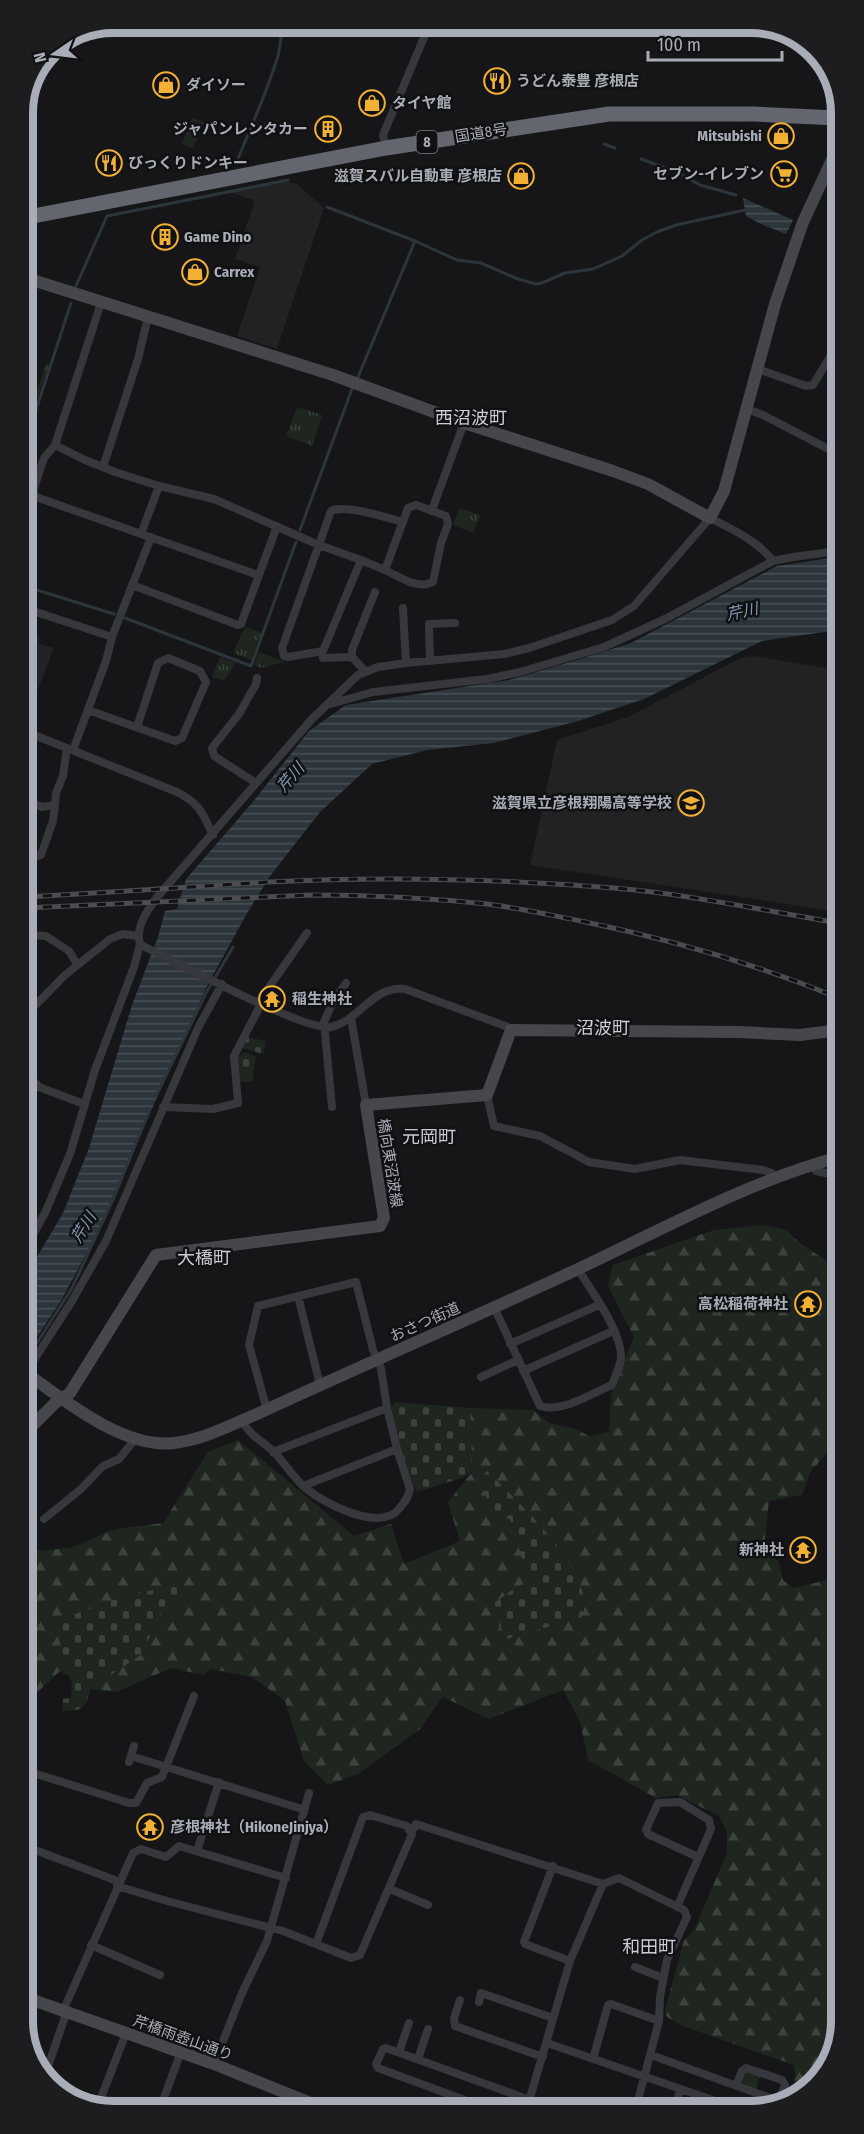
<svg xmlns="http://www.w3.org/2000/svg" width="864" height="2134" font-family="'Fira Sans Condensed','Noto Sans JP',sans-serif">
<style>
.built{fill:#222225}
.grass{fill:url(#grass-tufts)}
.forest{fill:url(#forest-firs)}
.cemetery{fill:url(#cemetery-stones)}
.water{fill:url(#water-rules)}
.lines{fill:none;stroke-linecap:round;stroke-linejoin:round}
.stream{stroke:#2c353c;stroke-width:3}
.street{stroke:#37383d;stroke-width:8}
.secondary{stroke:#45474d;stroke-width:12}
.highway{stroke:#63666e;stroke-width:15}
.rail-casing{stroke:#4a4c52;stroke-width:5}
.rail{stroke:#111113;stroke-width:3;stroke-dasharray:9;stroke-linecap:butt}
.labels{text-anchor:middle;stroke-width:5;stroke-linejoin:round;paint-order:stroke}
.shield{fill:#111113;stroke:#7b7e86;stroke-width:1.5}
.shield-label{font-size:14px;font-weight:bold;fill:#a8adb8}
.poi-label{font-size:15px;font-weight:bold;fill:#a8adb8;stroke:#111113;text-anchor:start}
.street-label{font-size:15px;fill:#a8adb8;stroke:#111113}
.water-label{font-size:16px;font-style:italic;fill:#7f9bb3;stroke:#111113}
.quarter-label{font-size:18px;fill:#c9ccd4;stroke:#111113}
.rim{fill:none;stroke:#a8adb8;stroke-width:8}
</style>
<defs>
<pattern id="grass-tufts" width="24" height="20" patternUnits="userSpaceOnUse" patternTransform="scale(1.5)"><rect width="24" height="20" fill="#1e261f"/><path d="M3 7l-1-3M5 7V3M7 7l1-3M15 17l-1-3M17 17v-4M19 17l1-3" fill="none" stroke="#3c433d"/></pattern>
<pattern id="forest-firs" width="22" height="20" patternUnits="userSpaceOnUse" patternTransform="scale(1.5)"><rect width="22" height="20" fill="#1e261f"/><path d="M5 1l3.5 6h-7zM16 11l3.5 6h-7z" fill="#3c433d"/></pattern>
<pattern id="cemetery-stones" width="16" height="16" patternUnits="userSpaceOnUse" patternTransform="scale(1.5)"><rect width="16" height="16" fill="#1e261f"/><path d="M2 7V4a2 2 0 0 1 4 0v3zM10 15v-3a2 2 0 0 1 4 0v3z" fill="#3c433d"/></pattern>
<pattern id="water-rules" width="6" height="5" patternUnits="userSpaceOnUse" patternTransform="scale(1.5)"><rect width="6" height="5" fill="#2c353c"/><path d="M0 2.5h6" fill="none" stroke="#485056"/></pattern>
</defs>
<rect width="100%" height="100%" fill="#161618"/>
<path class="built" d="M287 181 298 185 324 208 277 349 237 336 260 267 235 259 254 203 253 200 230 192Z
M24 633 39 638V644L54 648 25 723Z
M753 656 838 670 839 912 530 865 557 740 628 717 729 664 745 657Z"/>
<path class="grass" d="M192 118 204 122 193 148 182 144Z
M46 363 49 364 33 412 26 425 23 424V398L34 401Z
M297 407 322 415 312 446 286 436Z
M460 508 480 515 473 533 453 525Z
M245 627 261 632 251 660 233 653Z
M259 652 285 662 260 668 254 665Z
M220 657 236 663 224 681 212 677Z
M747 2071 760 2075 756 2091 742 2085 740 2082 743 2073Z"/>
<path class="forest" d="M763 1225 786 1230 800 1243 840 1270V1426L836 1441 810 1473 802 1495 769 1501 764 1547 769 1558 778 1560 783 1580 793 1588 828 1580 840 1568 841 2022 823 2076 794 2097 792 2095 795 2076 794 2065 683 2026 667 2017 665 2010 684 1940 694 1930 727 1853V1832L719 1816 677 1795 656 1798 588 1760 580 1721 563 1690 489 1719 443 1697 419 1730 358 1774 328 1785 304 1761 285 1701 252 1677 211 1669 203 1675 171 1668 116 1692 91 1689 60 1671 26 1703V1552L70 1548 115 1529 163 1523 208 1452 238 1440 354 1536 391 1524 404 1564 460 1541 448 1502 472 1472 470 1408 533 1410 549 1423 576 1429 589 1436 609 1432 611 1394 634 1337 608 1286 613 1265 714 1230Z"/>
<path class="cemetery" d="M247 1037 266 1041 263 1054 242 1048Z
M243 1052 256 1056 252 1082H239L237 1056 242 1055Z
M395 1402 470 1408 472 1472 461 1478 417 1492 399 1449 391 1407Z
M487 1471C515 1499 600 1576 582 1617L506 1639 490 1606 518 1586 528 1583 518 1544 520 1538 509 1518 505 1520 489 1506 480 1478Z
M177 1584 180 1603 161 1612 141 1655 91 1688C85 1709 83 1711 62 1711L63 1699 71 1698 72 1684 54 1622 116 1599Z"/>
<path class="water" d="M743 198 793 220 786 234 761 224 746 216Z
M838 557V630L762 641 644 699 578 721 494 743 427 750 372 764 320 812 270 876 246 915 206 988 90 1247 62 1299 26 1354 25 1277 63 1213 89 1148 132 1005 158 937 165 911 177 909 186 879 252 803 309 731 346 705 509 680 577 660 631 643 777 566Z"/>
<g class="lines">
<path class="stream" d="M604 144 615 148
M641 159 677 172 700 185 736 195
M236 163C251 128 266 94 277 59 281 47 280 36 284 23
M327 207 415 241 457 260 481 263 518 279 536 284 542 283 565 273 593 269 622 256 642 240 657 232 676 225 745 210
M76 286 107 216 288 180
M358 377 415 241
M23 438 32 422 71 303
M300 530 352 389
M24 586 114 614
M125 618 251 666 296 542
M158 1092 206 993 233 947
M26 1360 72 1288 115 1195 148 1114"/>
<path class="street" d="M386 148 383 135 430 23
M101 303 55 445 44 458 33 491 36 497 258 575
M758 369 806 386 813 385 837 345
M747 409 763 415 838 454
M55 445 85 460 115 472 159 486 214 499 319 545 361 560 323 651 288 657 284 656 282 648 331 511C345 504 386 517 402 522
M103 467 138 359 148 317
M432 510 464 423
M141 534 159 486
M361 560 385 570 408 508 416 505 446 516 448 524 441 543 433 582C417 590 400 577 385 570
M132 585 238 625 241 624 277 526
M24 608 112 637
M403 608 406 663
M321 651 323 658 352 657 365 671
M352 657V650L375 592
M430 661 429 624 455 623
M330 704 373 692 487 679 520 672 604 647 665 619 773 561 793 557 838 551
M88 710 175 741 182 738 206 682 200 671 168 658 158 663 137 727
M24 731 177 792C200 804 202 812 213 835
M73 750 106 661 112 637 151 537
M256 783 214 756 212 748 239 714 256 684 257 678
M24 800 42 807 55 805 56 793 63 776 67 748
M24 854 34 857 41 855 53 821 55 805
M25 935 46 936 69 951 77 964
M258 1003 307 933
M25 1016 64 976 110 939 123 934 137 936
M351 1018 366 1105
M511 1030 508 1027 405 989C371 986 361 1020 331 1027 306 1032 178 963 147 948L140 944C135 927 148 909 158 896L312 719 358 675 378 667 406 663 504 654 529 648 612 620 634 606 710 518C733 530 757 540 773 561
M25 1071 39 1087 84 1104
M487 1095 494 1126 540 1136 589 1162 635 1169 680 1160 763 1170 772 1173 774 1178
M163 1107 213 1109 238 1103 234 1056 261 1004
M332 1107 324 1022 332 1004 346 983
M25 1158H30
M813 1165 816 1171 839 1176
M25 1249 45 1213 70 1154 95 1070 134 967 140 944
M298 1296 320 1385
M494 1307 540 1406C563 1413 590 1394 612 1385 615 1376 620 1367 621 1358 622 1331 591 1291 578 1269
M510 1344 599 1305
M30 1366 72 1301 106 1241 198 1028 222 984
M523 1371 613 1331
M481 1377 518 1360
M242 1421C251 1437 263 1441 275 1453 284 1463 292 1475 302 1485 320 1502 379 1533 399 1509 404 1503 409 1497 410 1489L397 1449 387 1408 381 1368 373 1350 356 1282 258 1306 249 1345 267 1410
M273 1452 387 1408
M303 1486 397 1449
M44 1519 81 1489 103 1466 119 1459 136 1438
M131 1756 302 1809 304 1812
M129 1762 134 1746
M27 1771 129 1803H136L147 1783 162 1777 194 1696
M409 1830 414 1828 416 1824 603 1884 619 1878 684 1910 687 1917 667 1960 660 1997 659 2021 636 2108
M27 1847 120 1882
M197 1851 219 1782
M553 1866 524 1942 525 1944 570 1961
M117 1886 167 1901 283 1931 351 1958 360 1955 412 1834 407 1826 370 1815 363 1817 316 1944
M390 1889 428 1905
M677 1907 711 1829 709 1820 680 1802 658 1803 646 1830 648 1834 698 1857
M91 1945 160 1975
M635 1967 663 1978
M460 2000 454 2018 455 2026 543 2057
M479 2002 481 1993 553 2018
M547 2043 733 2107
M399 2052 409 2023
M651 2055 776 2100 780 2098 785 2085 782 2080 746 2068 742 2071 736 2085
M418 2059 428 2029
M593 2059 608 2005 611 2004 659 2021
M214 2064 242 1993 267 1941 309 1793
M45 2075 65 2017 63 2011 133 1853 141 1849 166 1857 179 1846 286 1878
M527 2108 570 1961 603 1884
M674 2108 681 2089
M489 2109 378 2068 376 2064 383 2049 386 2048 530 2100
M118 2111 99 2103 126 2033
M161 2111 162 2103 181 2052"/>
<path class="secondary" d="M23 277 333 375 464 423 613 471 648 484 710 518 724 491 775 304 803 222 837 149
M26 1373C64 1400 123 1449 174 1443 203 1440 230 1425 257 1414 363 1365 470 1319 576 1270 663 1229 747 1182 839 1157
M26 1432 55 1403 70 1393 156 1255 380 1226 384 1218 366 1105 487 1095 511 1030 738 1032 800 1035 839 1030
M27 1998 214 2064 328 2110"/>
<path class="highway" d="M23 218 386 148 609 114H754L837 118"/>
<g class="rail-casing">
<path id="rail" d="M25 897C106 893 188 887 269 882 384 876 500 879 614 888 689 894 765 911 839 923
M25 908 310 895C369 895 428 898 487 904 519 908 550 915 581 921 669 939 756 964 839 998"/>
</g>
<use href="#rail" class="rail"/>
</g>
<defs>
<g id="restaurant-ring" transform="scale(1.35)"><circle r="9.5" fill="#111113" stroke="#f2b134" stroke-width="1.5"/><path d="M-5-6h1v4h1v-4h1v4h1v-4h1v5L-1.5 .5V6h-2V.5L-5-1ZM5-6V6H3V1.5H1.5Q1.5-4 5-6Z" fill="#f2b134"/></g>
<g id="shop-ring" transform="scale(1.35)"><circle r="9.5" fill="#111113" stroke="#f2b134" stroke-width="1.5"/><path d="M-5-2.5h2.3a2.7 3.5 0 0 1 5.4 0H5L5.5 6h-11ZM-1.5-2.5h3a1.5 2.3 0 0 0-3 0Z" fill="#f2b134"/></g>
<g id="building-ring" transform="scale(1.35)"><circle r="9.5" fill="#111113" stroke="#f2b134" stroke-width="1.5"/><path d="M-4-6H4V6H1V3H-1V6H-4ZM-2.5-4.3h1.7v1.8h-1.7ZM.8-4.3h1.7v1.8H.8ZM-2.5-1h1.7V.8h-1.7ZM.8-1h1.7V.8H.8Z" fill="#f2b134"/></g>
<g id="supermarket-ring" transform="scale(1.35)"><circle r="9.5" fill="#111113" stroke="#f2b134" stroke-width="1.5"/><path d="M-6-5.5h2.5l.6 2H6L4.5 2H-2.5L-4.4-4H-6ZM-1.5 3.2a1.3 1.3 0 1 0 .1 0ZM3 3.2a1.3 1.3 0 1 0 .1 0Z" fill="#f2b134"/></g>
<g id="school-ring" transform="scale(1.35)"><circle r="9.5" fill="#111113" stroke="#f2b134" stroke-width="1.5"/><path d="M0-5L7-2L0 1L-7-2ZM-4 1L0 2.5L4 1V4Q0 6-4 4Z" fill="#f2b134"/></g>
<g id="temple-ring" transform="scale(1.35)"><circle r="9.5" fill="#111113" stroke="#f2b134" stroke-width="1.5"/><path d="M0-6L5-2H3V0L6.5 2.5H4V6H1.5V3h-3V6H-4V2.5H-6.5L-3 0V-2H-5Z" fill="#f2b134"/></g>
</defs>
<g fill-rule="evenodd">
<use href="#restaurant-ring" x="497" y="81"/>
<use href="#shop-ring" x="166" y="85"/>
<use href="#shop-ring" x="372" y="103"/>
<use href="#building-ring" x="328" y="129"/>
<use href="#shop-ring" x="781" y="136"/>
<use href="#restaurant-ring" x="109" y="163"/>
<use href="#supermarket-ring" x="784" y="174"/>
<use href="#shop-ring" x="521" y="176"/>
<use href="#building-ring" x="165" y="237"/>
<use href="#shop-ring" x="195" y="272"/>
<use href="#school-ring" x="691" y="803"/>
<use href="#temple-ring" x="272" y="999"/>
<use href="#temple-ring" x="808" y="1304"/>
<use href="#temple-ring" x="803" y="1550"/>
<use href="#temple-ring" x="150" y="1827"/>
</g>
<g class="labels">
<rect class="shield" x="416.5" y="131" width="21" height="22" rx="4.5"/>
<g class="shield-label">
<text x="427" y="147">8</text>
</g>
<g class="poi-label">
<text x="516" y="86">うどん泰豊 彦根店</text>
<text x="186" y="90">ダイソー</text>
<text x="392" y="108">タイヤ館</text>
<text x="308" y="134" text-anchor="end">ジャパンレンタカー</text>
<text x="762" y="141" text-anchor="end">Mitsubishi</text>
<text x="128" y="168">びっくりドンキー</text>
<text x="764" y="179" text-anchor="end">セブン-イレブン</text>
<text x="502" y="181" text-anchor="end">滋賀スバル自動車 彦根店</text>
<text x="184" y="242">Game Dino</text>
<text x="214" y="277">Carrex</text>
<text x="672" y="808" text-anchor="end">滋賀県立彦根翔陽高等学校</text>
<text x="292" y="1004">稲生神社</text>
<text x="788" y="1309" text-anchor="end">高松稲荷神社</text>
<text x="784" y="1555" text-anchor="end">新神社</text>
<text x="170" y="1832">彦根神社（HikoneJinjya）</text>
</g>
<g class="street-label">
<text transform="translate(481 133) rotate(-9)" y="5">国道8号</text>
<text transform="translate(390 1163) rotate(81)" y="5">橋向東沼波線</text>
<text transform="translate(425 1322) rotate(-24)" y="5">おさつ街道</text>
<text transform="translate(183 2038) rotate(20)" y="5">芹橋雨壺山通り</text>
</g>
<g class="water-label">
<text transform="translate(742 611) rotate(-12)" y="6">芹川</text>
<text transform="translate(290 777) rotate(-49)" y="6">芹川</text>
<text transform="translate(83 1227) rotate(-58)" y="6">芹川</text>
</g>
<g class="quarter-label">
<text x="471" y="424">西沼波町</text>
<text x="603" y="1034">沼波町</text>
<text x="429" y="1143">元岡町</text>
<text x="204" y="1264">大橋町</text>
<text x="649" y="1953">和田町</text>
</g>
</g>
<path d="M0 0H864V2134H0ZM113 33H751A80 80 0 0 1 831 113V2021A80 80 0 0 1 751 2101H113A80 80 0 0 1 33 2021V113A80 80 0 0 1 113 33Z" fill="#1d1d20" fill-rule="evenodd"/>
<path class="rim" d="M113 33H751A80 80 0 0 1 831 113V2021A80 80 0 0 1 751 2101H113A80 80 0 0 1 33 2021V113A80 80 0 0 1 113 33Z"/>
<g transform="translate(54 54) rotate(256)" stroke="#111113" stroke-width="4.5" paint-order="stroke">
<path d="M0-4.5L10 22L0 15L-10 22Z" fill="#a8adb8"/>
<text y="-9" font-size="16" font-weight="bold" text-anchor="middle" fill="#a8adb8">N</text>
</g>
<path d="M648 51v9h134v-9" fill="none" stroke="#a8adb8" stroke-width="3"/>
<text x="657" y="51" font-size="18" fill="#a8adb8" stroke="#111113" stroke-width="4.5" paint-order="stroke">100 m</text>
</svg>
